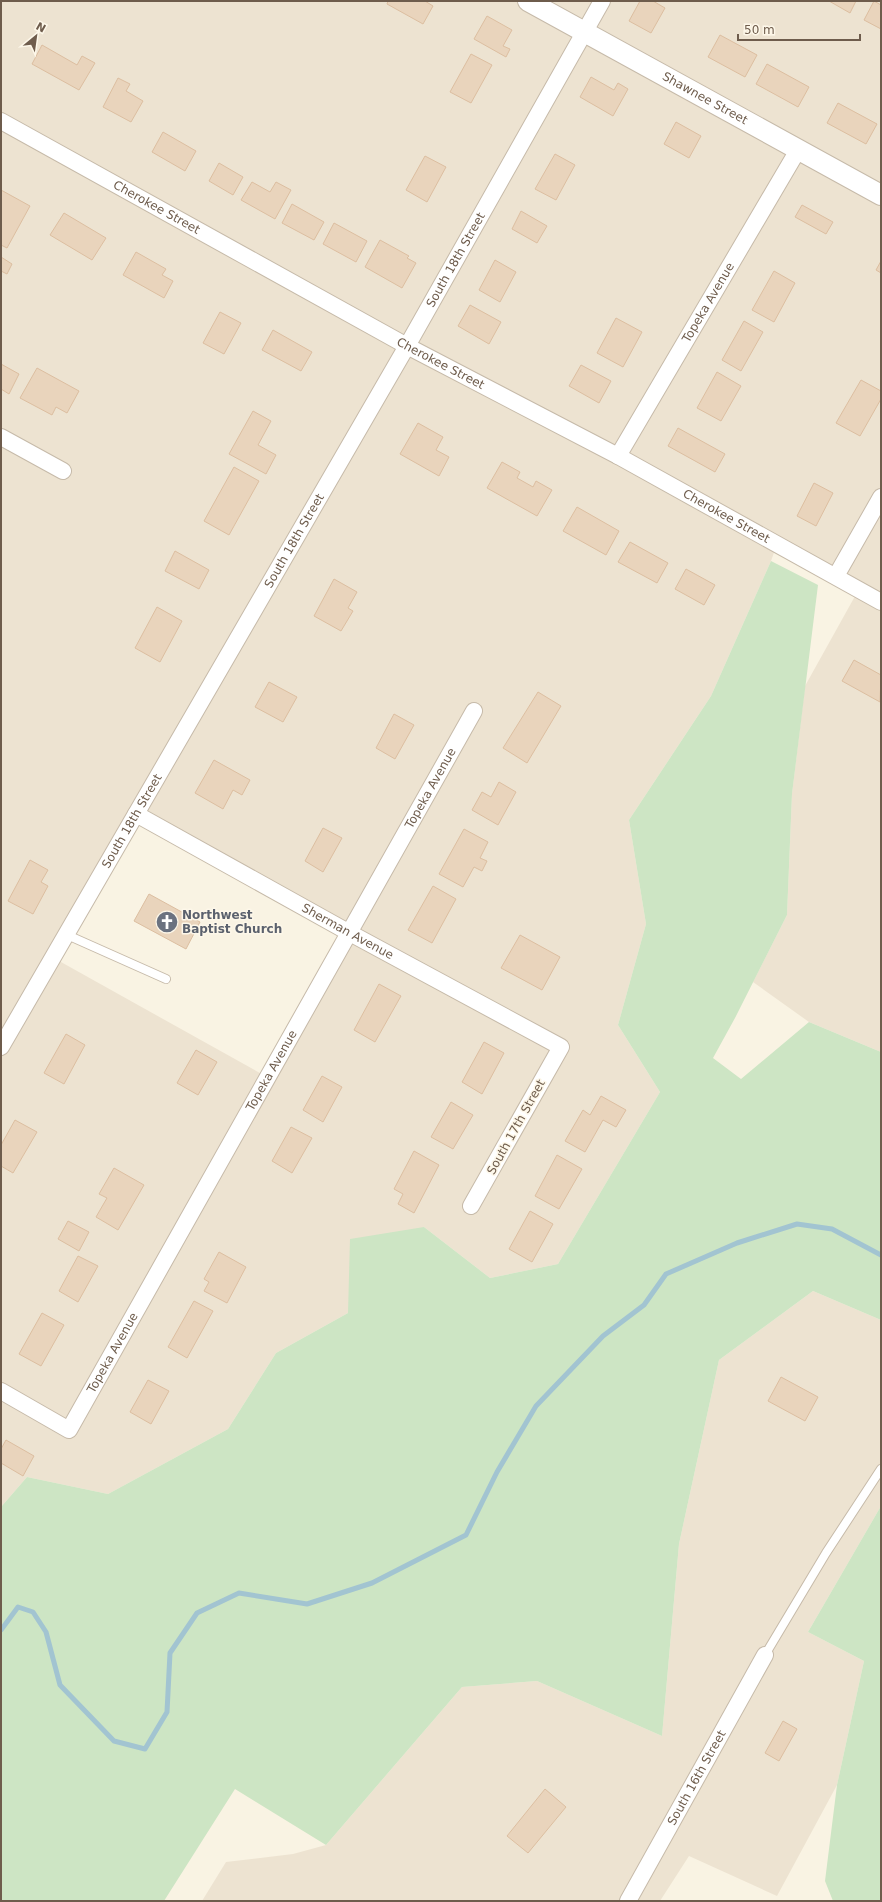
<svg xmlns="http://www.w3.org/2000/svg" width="882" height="1902" font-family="'DejaVu Sans',sans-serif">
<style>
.residential{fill:#ede3d1;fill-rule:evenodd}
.green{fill:#cde5c4}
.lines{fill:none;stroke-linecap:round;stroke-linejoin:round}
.stream{stroke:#a2c4d1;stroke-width:5}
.building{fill:#e9d4bc;stroke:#dcbea0}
.service-casing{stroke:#c6baa9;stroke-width:10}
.minor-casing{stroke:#c6baa9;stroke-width:18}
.tertiary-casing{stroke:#c6baa9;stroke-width:22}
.service{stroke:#fff;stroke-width:8}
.minor{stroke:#fff;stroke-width:16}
.tertiary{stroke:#fff;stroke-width:20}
.labels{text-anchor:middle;stroke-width:3;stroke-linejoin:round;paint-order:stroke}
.street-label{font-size:12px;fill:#6e5c4c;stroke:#fdf7e9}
.worship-label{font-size:12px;font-weight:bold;fill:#5b616d;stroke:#fdf7e9;text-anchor:start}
</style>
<rect width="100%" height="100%" fill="#f9f3e3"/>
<path class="residential" d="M1 1H881V1052L809 1022 753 982 787 915 792 794 805 686 859 589 777 544 771 561 711 696 629 820 646 924 618 1025 660 1092 558 1264 490 1278 424 1227 348 1313 276 1353 228 1429 108 1494 27 1477 1 1507ZM136 814 348 932 267 1077 52 957Z
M813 1291 881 1320V1506L808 1632 864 1661 837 1785 777 1896 689 1856 660 1901H202L226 1862 293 1854 326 1845 462 1687 537 1681 662 1736 679 1544 719 1360Z"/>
<path class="green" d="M771 561 818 585 792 794 787 915 735 1018 713 1058 741 1079 809 1022 881 1052V1320L813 1291 719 1360 679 1544 662 1736 537 1681 462 1687 326 1845 235 1789 164 1901H1V1507L27 1477 108 1494 228 1429 276 1353 348 1313 350 1239 424 1227 490 1278 558 1264 660 1092 618 1025 646 924 629 820 711 696Z
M881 1506V1901H833L825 1881 837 1785 864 1661 808 1632Z"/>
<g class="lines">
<path class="stream" d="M1 1630 18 1607 33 1612 46 1632 60 1685 114 1741 145 1749 167 1712 170 1653 197 1613 239 1593 307 1604 372 1583 466 1535 497 1472 536 1406 603 1336 644 1305 666 1274 737 1243 797 1224 832 1229 881 1255"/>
</g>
<path class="building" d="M388 1H425L433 6 423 24 387 4Z
M640 1H653L665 8 651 33 629 21Z
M829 1H856L850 13Z
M874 1 881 5V29L864 20Z
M487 16 512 30 503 46 510 49 506 57 474 39Z
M720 35 757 55 745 77 708 57Z
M42 45 77 65 82 56 95 63 79 90 32 64Z
M471 54 492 65 471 103 450 92Z
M767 64 809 87 798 107 756 84Z
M591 77 614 90 618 83 628 89 613 116 580 97Z
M118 78 130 84 126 91 143 101 131 122 103 107Z
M838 103 877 124 866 144 827 123Z
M676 122 701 136 689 158 664 144Z
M163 132 196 151 185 171 152 152Z
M555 154 575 165 556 200 535 189Z
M425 156 446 167 427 202 406 190Z
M219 163 243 177 233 195 209 181Z
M252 182 270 192 276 182 291 190 275 219 241 200Z
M1 190 30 206 7 248 1 245Z
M292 204 324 222 314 240 282 223Z
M802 205 833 222 826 234 795 217Z
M521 211 547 226 537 243 512 229Z
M64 213 106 238 92 260 50 235Z
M334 223 367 241 356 262 323 244Z
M380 240 409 256 407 258 416 263 402 288 365 267Z
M136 252 166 269 162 275 173 281 164 298 123 275Z
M1 257 12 264 7 274 1 271Z
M495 260 516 272 500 302 479 290Z
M881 261V273L876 270Z
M774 271 795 283 774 322 752 310Z
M470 305 501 322 489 344 458 326Z
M220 312 241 323 224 354 203 343Z
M616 318 642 332 623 367 597 353Z
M744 321 763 332 741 371 722 360Z
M273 330 312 352 301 371 262 350Z
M1 364 19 374 9 394 1 389Z
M581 365 611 381 599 403 569 386Z
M37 368 79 391 67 413 56 407 52 415 20 398Z
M717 372 741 386 721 421 697 408Z
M861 380 881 391V399L860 436 836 423Z
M253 411 271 421 258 445 276 455 266 474 229 454Z
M418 423 443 437 436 450 449 457 439 476 400 454Z
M678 428 725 454 715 472 668 446Z
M502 462 520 472 517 478 533 487 536 481 552 490 537 516 487 488Z
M234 467 259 481 229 535 204 521Z
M814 483 833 493 816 526 797 516Z
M577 507 619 531 606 555 563 531Z
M630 542 668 563 657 583 618 562Z
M175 551 209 570 199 589 165 571Z
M686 569 715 585 704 605 675 589Z
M334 579 357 592 348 608 353 611 341 631 314 616Z
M157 607 182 621 160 662 135 648Z
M854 660 881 675 880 702 842 681Z
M269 682 297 697 283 722 255 707Z
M538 692 561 706 527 763 503 748Z
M394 714 414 725 395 759 376 748Z
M214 760 250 780 242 795 233 790 223 809 195 793Z
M499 782 516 792 498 825 472 810 482 792 491 797Z
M323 828 342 838 323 872 305 861Z
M464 829 488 842 480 858 487 861 482 871 474 867 463 887 439 874Z
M30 860 48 870 41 882 48 886 33 914 8 901Z
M433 886 456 899 432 943 408 930Z
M149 894 200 922 186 949 134 921Z
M520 935 560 957 542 990 501 968Z
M379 984 401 996 375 1042 354 1030Z
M66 1034 85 1045 64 1084 44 1073Z
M484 1042 504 1053 482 1094 462 1082Z
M196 1050 217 1062 198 1095 177 1083Z
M322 1076 342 1087 323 1122 303 1110Z
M601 1096 626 1110 616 1127 603 1120 585 1152 565 1141 583 1110 590 1115Z
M451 1102 473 1115 453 1149 431 1137Z
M15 1120 37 1132 13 1173 1 1166V1145Z
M291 1127 312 1138 292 1173 272 1161Z
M414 1151 439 1165 414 1213 398 1204 403 1194 394 1189Z
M557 1155 582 1169 559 1209 535 1196Z
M114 1168 144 1185 118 1230 96 1217 107 1198 99 1194Z
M530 1211 553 1224 532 1262 509 1249Z
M68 1221 89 1232 79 1251 58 1239Z
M219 1252 246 1267 227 1303 204 1291 209 1282 204 1279Z
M78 1256 98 1266 78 1302 59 1291Z
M194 1301 213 1311 187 1358 168 1347Z
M42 1313 64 1325 41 1366 19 1354Z
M781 1377 818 1397 805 1421 768 1401Z
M148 1380 169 1391 151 1424 130 1412Z
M6 1440 34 1456 23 1476 1 1463V1449Z
M783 1721 797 1729 779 1761 765 1753Z
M545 1789 566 1807 528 1853 507 1836Z"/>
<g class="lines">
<g class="service-casing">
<path id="service" d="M65 934 166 979
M765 1655 826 1553 881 1469"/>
</g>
<g class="minor-casing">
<g id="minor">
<path id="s1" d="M1 121 407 346 618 456 881 602"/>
<path d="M1 437 63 471"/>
<path id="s2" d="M618 456 798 150"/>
<path d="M836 576 881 497"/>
<path id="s3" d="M136 814 348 932 561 1047 471 1206"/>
<path id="s4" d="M1 1047 407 346 602 1"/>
<path id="s5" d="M1 1391 69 1430 474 711"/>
<path id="s6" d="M628 1901 765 1655"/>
</g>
</g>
<g class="tertiary-casing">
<g id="tertiary">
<path id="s7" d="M528 1 881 195"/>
</g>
</g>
<use href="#service" class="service"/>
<use href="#minor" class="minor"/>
<use href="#tertiary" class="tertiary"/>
</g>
<defs>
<g id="church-disc" transform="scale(1.15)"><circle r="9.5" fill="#6b7280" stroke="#fdf7e9"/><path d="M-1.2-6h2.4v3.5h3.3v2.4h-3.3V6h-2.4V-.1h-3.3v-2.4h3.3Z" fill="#fff"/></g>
</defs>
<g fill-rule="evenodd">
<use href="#church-disc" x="167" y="922"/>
</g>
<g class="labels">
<g class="street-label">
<text dy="4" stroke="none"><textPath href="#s7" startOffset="202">Shawnee Street</textPath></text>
<text dy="4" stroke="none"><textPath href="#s1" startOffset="178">Cherokee Street</textPath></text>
<text dy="4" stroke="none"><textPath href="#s4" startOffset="909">South 18th Street</textPath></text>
<text dy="4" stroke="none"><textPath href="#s2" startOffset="178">Topeka Avenue</textPath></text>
<text dy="4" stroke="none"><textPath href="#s1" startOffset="502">Cherokee Street</textPath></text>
<text dy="4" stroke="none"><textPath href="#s1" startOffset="826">Cherokee Street</textPath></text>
<text dy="4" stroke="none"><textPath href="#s4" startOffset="585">South 18th Street</textPath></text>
<text dy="4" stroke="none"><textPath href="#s5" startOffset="815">Topeka Avenue</textPath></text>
<text dy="4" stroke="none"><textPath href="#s4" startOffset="261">South 18th Street</textPath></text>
<text dy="4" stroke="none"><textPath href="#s3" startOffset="242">Sherman Avenue</textPath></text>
<text dy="4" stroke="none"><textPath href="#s5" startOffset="491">Topeka Avenue</textPath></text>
<text transform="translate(516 1127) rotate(-61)" y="4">South 17th Street</text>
<text dy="4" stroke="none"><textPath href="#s5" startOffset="167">Topeka Avenue</textPath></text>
<text dy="4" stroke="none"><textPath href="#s6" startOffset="141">South 16th Street</textPath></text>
</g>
<g class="worship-label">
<text x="182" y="919">Northwest<tspan x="182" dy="14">Baptist Church</tspan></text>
</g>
</g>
<rect width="882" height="1902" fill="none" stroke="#6e5c4c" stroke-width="4"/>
<g transform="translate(36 36) rotate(29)" stroke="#fdf7e9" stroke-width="3" paint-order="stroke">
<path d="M0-3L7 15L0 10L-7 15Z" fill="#6e5c4c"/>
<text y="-6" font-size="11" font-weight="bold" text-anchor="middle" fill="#6e5c4c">N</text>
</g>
<path d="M738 34v6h122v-6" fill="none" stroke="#6e5c4c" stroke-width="2"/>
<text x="744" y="34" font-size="12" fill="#6e5c4c" stroke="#fdf7e9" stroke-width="3" paint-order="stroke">50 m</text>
</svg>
